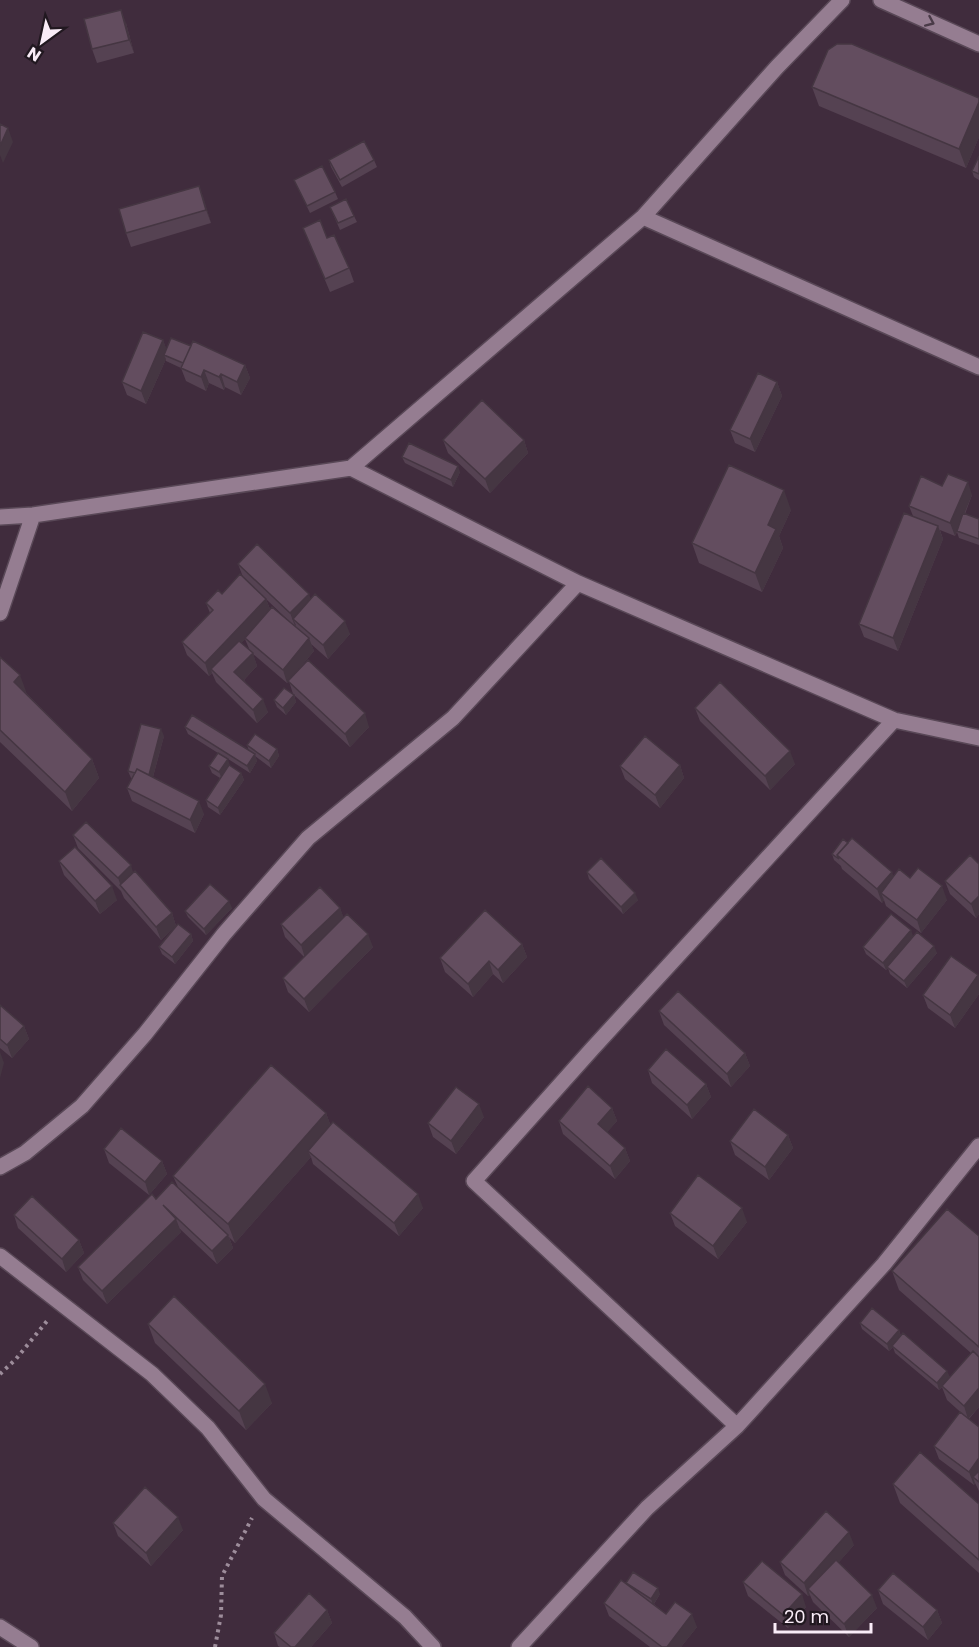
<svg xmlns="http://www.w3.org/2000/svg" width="979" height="1647" font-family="Poppins,sans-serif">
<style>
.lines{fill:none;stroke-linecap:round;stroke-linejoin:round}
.minor-casing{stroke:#594857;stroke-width:18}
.path{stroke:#9d8d9b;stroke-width:4;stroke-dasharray:3 4.5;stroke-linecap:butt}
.minor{stroke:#957d91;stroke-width:15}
.wall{fill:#554252;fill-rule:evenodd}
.shaded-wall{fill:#453642}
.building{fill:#634d5f;stroke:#453642;stroke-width:1.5}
.oneway{stroke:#4a3b48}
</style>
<rect width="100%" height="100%" fill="#402c3d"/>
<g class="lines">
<g class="minor-casing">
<path id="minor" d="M881 0 979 44
M643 217 979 367
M351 468 578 583 894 720 979 738
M0 517 33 515 351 468 643 217 777 67 842 0
M0 613 33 515
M0 1167 25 1153 82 1106 145 1034 224 934 308 838 453 718 578 583
M0 1256 152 1374 208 1428 264 1499 405 1617 433 1647
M737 1426 474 1181 592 1049 894 720
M0 1627 31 1647
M519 1647 647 1508 737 1426 884 1264 979 1146"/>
</g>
<path class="path" d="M0 1374 16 1359 47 1321
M215 1647 221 1615 222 1576 252 1518"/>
<use href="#minor" class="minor"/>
</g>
<path class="wall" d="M126 23 134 53 97 63 92 49Z
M812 87 979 98V137L966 168 819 106Z
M979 156V180L974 177 972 171Z
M329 160H374L377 167 342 187 331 167Z
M294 180 335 192 338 199 310 213Z
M199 186 211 223 131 247 126 233Z
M330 207 354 216 357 222 340 230Z
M303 228 327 238 349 268 354 282 330 292Z
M163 340 166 349 191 346 245 365 250 378 241 395 225 387 224 390 209 383 206 391 186 381 181 368 166 361V359L146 404 127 395 122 382Z
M777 382 782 396 755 452 735 443 730 430Z
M443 440H524L528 453 490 493 448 453Z
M402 457 460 472 453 487 405 463Z
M942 486 972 495 965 514 979 519V545L959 538 957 532 955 536 940 530 943 539 898 651 864 637 859 624 913 516 909 506Z
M791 510 779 536 783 548 762 592 699 563 692 543Z
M238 564 311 599 350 634 328 659 311 644 314 651 293 676 369 727 350 747 293 694 289 681 287 683 253 654 257 666 244 680 268 712 257 723 216 682 212 673 209 676 187 655 182 642 210 613 206 603 222 594 266 599 270 609 289 621 243 577ZM245 639 250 651 241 643Z
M0 657 27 694 92 759 99 778 72 811 0 742Z
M294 695 296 702 286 715 277 707 274 700Z
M695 708 795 764 770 790 700 721Z
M185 727 249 751 247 745 277 749 279 756 271 768 255 756 257 761 250 773 225 757 230 766 241 773 244 780 220 815 208 807 206 800 220 778 212 773 209 766 218 753 188 734Z
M164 736 153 777 204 814 195 833 132 801 127 788 132 778H131L128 771Z
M680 765 684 778 660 808 625 779 620 766Z
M73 835 133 873 172 913 176 926 191 934 193 941 175 964 162 954 159 947 175 927 161 940 124 898 121 891 78 848Z
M832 854 894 876 910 878 947 900 921 933 886 906 884 900 882 903 842 869 841 866 834 860Z
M59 861 117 900 100 914 64 875Z
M979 864V914L976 918 950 894 945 881Z
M587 872 638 900 623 914 589 879Z
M232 908 206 935 188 917 185 911Z
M340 908 343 917 373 947 309 1012 288 992 283 978 304 957 285 937 281 924Z
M913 936 937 953 907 988 890 974 888 968 886 970 866 954 863 947Z
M522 944 527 957 503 983 493 974 473 997 445 972 440 958Z
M978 975 979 978V994L955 1028 928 1008 923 995Z
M0 1005 24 1026 29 1039 12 1058 0 1048Z
M659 1011 745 1053 750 1066 731 1087 664 1025Z
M648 1070 706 1084 711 1097 692 1119 652 1083Z
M612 1108 617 1121 607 1132 625 1148 630 1161 615 1179 563 1134 559 1121Z
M326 1113 330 1124 423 1208 399 1236 313 1164 311 1157 235 1243 229 1237 233 1248 217 1264 179 1228 181 1232 107 1304 83 1280 78 1267 156 1199 178 1187 173 1176Z
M484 1117 456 1154 433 1137 428 1123Z
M788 1135 793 1148 769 1180 735 1155 730 1141Z
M104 1149 162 1161 167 1174 149 1195 109 1163Z
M670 1213 747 1222 718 1259 675 1226Z
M14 1215 79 1240 84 1253 66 1272 18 1228Z
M979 1236V1407L969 1419 979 1427V1491L975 1483 974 1485 939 1459 934 1446 966 1417 947 1400 942 1387 939 1390 895 1353 893 1347 889 1351 862 1329 860 1323 899 1330 901 1336 950 1377 971 1353 899 1290 892 1271Z
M148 1324 272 1403 246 1430 155 1343Z
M893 1484 979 1504V1573L900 1503Z
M113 1523 183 1530 151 1566 118 1536Z
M854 1545 838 1563 877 1608 849 1637 813 1602 810 1595 808 1596 785 1575 780 1562Z
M743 1582 806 1607 788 1628 748 1596Z
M626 1584 660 1594 654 1604 666 1614 697 1627 681 1647H650L609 1616 604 1603Z
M878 1590 937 1610 942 1623 928 1640 883 1604Z
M327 1610 332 1623 311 1647H280L278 1646 274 1633Z"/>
<path class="shaded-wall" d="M121 10 126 23 134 53 129 40Z
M979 102V137L966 168 959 149Z
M8 128 13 142 3 163 0 155V146Z
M199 186 204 199 211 223 206 210Z
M163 340 168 353 164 355 166 359 146 404 141 391Z
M245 365 250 378 241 395 237 382Z
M204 370 209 383 206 391 201 377Z
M221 374 225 387 224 390 219 377Z
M777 382 782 396 755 452 750 439Z
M524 440 528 453 490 493 485 479Z
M458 466 460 472 453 487 451 480Z
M968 482 972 495 955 536 950 523Z
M784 490 791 510 779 536 783 548 762 592 755 573 768 525Z
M938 526 943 539 898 651 893 638Z
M309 594 314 607 293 619 296 625 295 626 290 613Z
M266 599 271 612 214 672 211 669 212 673 209 676 205 663Z
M345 621 350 634 328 659 323 645Z
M309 638 314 651 287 683 283 670Z
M253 653 257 666 239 685 234 672Z
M20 675 27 694 14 682Z
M294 695 296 702 286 715 283 708Z
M263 699 268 712 257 723 253 710Z
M365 713 369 727 350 747 345 734Z
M161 729 164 736 151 784 148 777Z
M277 749 279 756 271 768 269 761Z
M790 751 795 764 770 790 765 776Z
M255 754 257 761 250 773 247 766Z
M92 759 99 778 72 811 65 792Z
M228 759 230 766 222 779 219 772Z
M680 765 684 778 660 808 655 795Z
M241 773 244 780 220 815 218 808Z
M199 801 204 814 195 833 190 820Z
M131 865 135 879 121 886 118 878Z
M892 872 897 885 881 893 884 900 882 903 877 889Z
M112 886 117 900 100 914 95 901Z
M942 886 947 900 921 933 917 920Z
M635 893 638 900 623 914 621 907Z
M979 896V914L976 918 971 904Z
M229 901 232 908 206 935 204 929Z
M340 908 345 921 305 958 301 945Z
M172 913 176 926 161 940 156 927Z
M911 930 913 936 886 970 883 963Z
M191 934 193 941 175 964 172 957Z
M368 934 373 947 309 1012 304 999Z
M522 944 527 957 503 983 498 970Z
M934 946 937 953 907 988 904 981Z
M489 961 493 974 473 997 468 984Z
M978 975 979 978V994L955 1028 950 1015Z
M24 1026 29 1039 12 1058 7 1045Z
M0 1052 4 1063 0 1078Z
M745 1053 750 1066 731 1087 727 1074Z
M706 1084 711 1097 692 1119 687 1105Z
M479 1104 484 1117 456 1154 451 1141Z
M612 1108 617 1121 603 1137 598 1124Z
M326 1113 333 1132 308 1151 311 1157 235 1243 228 1224Z
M788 1135 793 1148 769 1180 765 1167Z
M625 1148 630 1161 615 1179 610 1166Z
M162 1161 167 1174 149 1195 145 1182Z
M418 1194 423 1208 399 1236 394 1223Z
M742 1208 747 1222 718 1259 713 1246Z
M176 1219 181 1232 107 1304 102 1291Z
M228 1235 233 1248 217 1264 212 1251Z
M79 1240 84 1253 66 1272 62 1259Z
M899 1330 901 1337 889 1351 887 1344Z
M947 1371 950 1377 939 1390 937 1383Z
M265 1384 272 1403 246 1430 239 1411Z
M979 1388V1407L968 1419 964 1406Z
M979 1458V1478L973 1477 975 1483 974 1485 969 1472Z
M178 1517 183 1530 151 1566 146 1553Z
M849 1532 854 1545 812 1593 808 1589 810 1595 808 1596 804 1583Z
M658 1588 660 1594 653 1605 651 1599Z
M802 1594 806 1607 788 1628 783 1615Z
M872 1595 877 1608 849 1637 844 1624Z
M327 1610 332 1623 311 1647H295Z
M937 1610 942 1623 928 1640 923 1627Z
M692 1614 697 1627 681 1647H667Z"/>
<path class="building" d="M121 10 129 40 92 49 84 19Z
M837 44H852L979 98V102L959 149 812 87 828 50Z
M0 124 8 128 0 146Z
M364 141 374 160 340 180 329 160Z
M979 156V174L972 171Z
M322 166 335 192 307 206 294 180Z
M199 186 206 210 126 233 119 209Z
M346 199 354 216 338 223 330 207Z
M320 220 327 238 334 235 349 268 325 279 303 228Z
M143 332 163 340 141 391 122 382Z
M171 338 191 346 183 363 164 355Z
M193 341 245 365 237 382 221 374 219 377 204 370 201 377 181 368Z
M758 373 777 382 750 439 730 430Z
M482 400 524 440 485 479 443 440Z
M409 443 458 466 451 480 402 457Z
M729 465 784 490 768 525 776 529 755 573 692 543Z
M948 474 968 482 950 523 909 506 921 476 942 486Z
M904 513 938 526 893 638 859 624Z
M963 513 979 519V539L957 531Z
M257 544 309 594 290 613 238 564Z
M240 574 266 599 205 663 182 642 213 610 206 603 218 590 222 594Z
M315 594 345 621 323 645 293 619Z
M272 607 309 638 283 670 245 638Z
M239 641 253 653 234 672 263 699 253 710 211 669Z
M0 657 20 675 14 682 92 759 65 792 0 730Z
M308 660 365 713 345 734 288 681Z
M720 682 790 751 765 776 695 708Z
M284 688 294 695 283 708 274 700Z
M192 715 255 754 247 766 185 727Z
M141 724 161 729 149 775 137 769 135 773 128 771Z
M255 734 277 749 269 761 247 745Z
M645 736 680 765 655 795 620 766Z
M218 753 228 759 219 772 209 766Z
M229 765 241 773 218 808 206 800Z
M137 769 199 801 190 820 127 788Z
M86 822 131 865 118 878 73 835Z
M852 838 892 872 877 889 837 855Z
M843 839 848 843 837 855 839 859 832 854Z
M75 847 112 886 95 901 59 861Z
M970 855 979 864V896L971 904 945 881Z
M601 858 635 893 621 907 587 872Z
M918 868 942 886 917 920 881 893 899 869 910 878Z
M135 871 172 913 156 927 120 885Z
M210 884 229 901 204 929 185 911Z
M320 887 340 908 301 945 281 924Z
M485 910 522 944 498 970 489 961 468 984 440 958Z
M347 914 368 934 304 999 283 978Z
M891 914 911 930 883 963 863 947Z
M178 924 191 934 172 957 159 947Z
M917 932 934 946 904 981 887 967Z
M951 956 978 975 950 1015 923 995Z
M678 991 745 1053 727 1074 659 1011Z
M0 1005 24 1026 7 1045 0 1039Z
M666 1049 706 1084 687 1105 648 1070Z
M271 1065 326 1113 228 1224 173 1176Z
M588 1086 612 1108 598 1124 625 1148 610 1166 559 1121Z
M456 1087 479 1104 451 1141 428 1123Z
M754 1109 788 1135 765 1167 730 1141Z
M333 1122 418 1194 394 1223 308 1151Z
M121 1128 162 1161 145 1182 104 1149Z
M698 1175 742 1208 713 1246 670 1213Z
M172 1182 228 1235 212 1251 163 1205 176 1219 102 1291 78 1267 152 1194 156 1199Z
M32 1196 79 1240 62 1259 14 1215Z
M947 1209 979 1236V1347L892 1271Z
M174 1296 265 1384 239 1411 148 1324Z
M872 1308 899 1330 887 1344 860 1323Z
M903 1333 947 1371 937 1383 892 1346Z
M973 1351 979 1357V1388L964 1406 942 1386Z
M960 1412 979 1427V1458L969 1472 934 1446Z
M920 1452 979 1504V1560L893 1484Z
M979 1471V1482L973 1477Z
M145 1487 178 1517 146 1553 113 1523Z
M826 1511 849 1532 804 1583 780 1562Z
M836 1560 872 1595 844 1624 808 1589Z
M762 1561 802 1594 783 1615 743 1582Z
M633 1572 658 1588 651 1599 626 1583Z
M893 1573 937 1610 923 1627 878 1590Z
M621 1580 666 1614 675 1602 692 1614 667 1647H662L604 1603Z
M309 1593 327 1610 295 1647H291L274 1633Z"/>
<defs><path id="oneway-chevron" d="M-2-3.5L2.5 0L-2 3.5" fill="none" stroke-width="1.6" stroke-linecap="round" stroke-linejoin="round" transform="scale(1.5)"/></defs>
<use class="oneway" href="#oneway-chevron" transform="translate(930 22) rotate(24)"/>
<g transform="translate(42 42) rotate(213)" stroke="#211820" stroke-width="4.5" paint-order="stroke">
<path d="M0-4.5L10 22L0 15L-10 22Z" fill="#f9ecf7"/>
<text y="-9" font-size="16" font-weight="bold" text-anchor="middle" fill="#f9ecf7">N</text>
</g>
<path d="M775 1623v9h96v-9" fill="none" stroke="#f9ecf7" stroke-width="3"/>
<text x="784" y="1623" font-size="18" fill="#f9ecf7" stroke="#211820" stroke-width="4.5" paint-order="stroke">20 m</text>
</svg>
